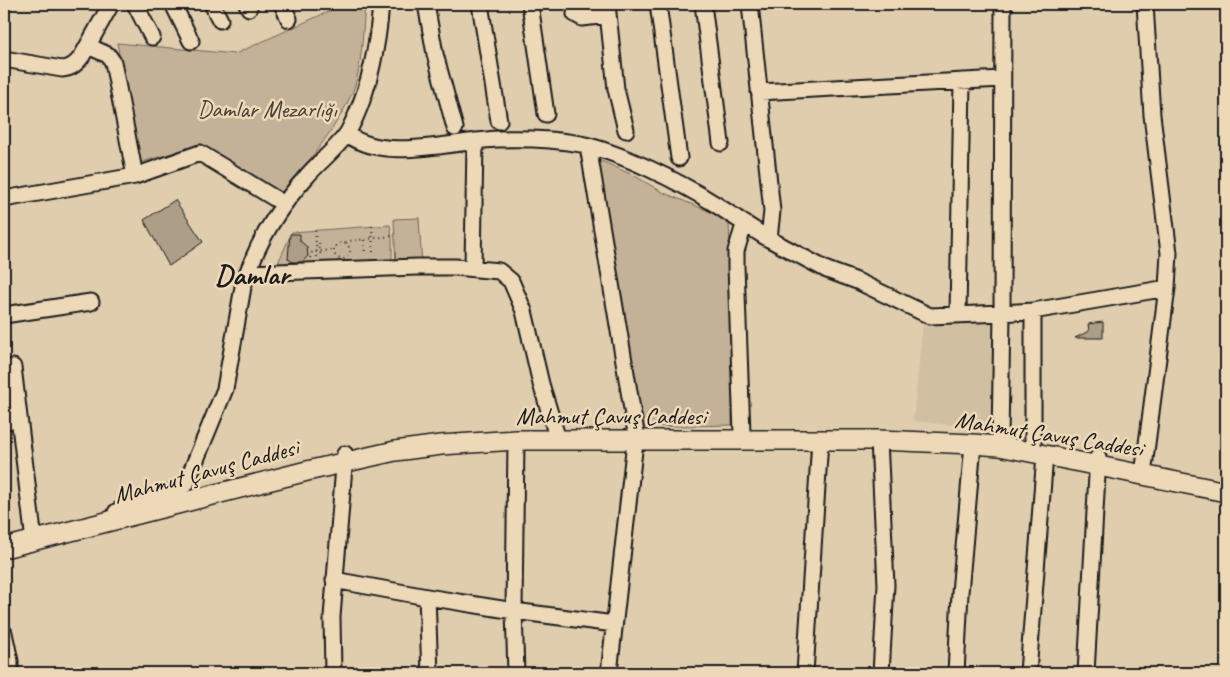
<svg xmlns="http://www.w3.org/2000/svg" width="1230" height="677" font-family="Caveat,sans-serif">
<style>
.built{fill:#d1bfa2}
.green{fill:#c3b298;stroke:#70675a}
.building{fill:#ad9e87;stroke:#1c1c1c}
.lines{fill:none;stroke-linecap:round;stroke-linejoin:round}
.minor-casing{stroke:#1c1c1c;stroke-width:19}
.major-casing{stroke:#1c1c1c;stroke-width:22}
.path{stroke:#1c1c1c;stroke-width:2;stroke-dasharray:1 4;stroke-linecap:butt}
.minor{stroke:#edd8b7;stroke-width:15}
.major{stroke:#edd8b7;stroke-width:19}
.labels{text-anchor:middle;stroke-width:5;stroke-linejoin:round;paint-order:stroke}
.park-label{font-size:24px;fill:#46423b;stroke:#edd8b7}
.street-label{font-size:24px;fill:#1c1c1c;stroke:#edd8b7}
.district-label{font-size:29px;font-weight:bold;fill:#1c1c1c;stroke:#edd8b7}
</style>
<rect width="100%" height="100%" fill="#e0cdae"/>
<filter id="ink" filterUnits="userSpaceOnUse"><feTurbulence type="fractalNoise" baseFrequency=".02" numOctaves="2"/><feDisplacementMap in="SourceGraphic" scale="10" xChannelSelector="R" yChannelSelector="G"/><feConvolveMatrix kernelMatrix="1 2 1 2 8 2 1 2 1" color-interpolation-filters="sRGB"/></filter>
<g filter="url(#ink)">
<path class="built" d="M994 320V429L913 421 923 323Z"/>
<path class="green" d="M345 4H365C363 29 362 68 353 91 338 127 311 155 291 187L283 192 276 193 202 144 139 163 117 43 235 54Z
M597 159 635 176 664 193 716 214 729 222 732 303V425L641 427Z
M419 218 422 266 396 267 394 219Z
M390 225 392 236V267L277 265 292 232Z"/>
<path class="building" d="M175 200 203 242 169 266 144 220Z
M290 234H300V241L307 247 308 256 302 262H293L288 259Z
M1103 322V338H1075L1089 331 1088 324Z"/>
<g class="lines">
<g class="minor-casing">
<path id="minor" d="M135 4 152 37
M173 4 191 41
M212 4 220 20
M247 4 249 8
M282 4 289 19
M426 4 435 54 455 128
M480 4 499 121
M530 4 546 114
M607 4 616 89 626 130
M658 4 679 158
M703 4 721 143
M750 4 772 211 769 239 827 270 857 281 930 316 1002 313 1000 440
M1003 4 1002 313 1033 311 1167 288 1169 253 1152 115 1145 4
M575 14 582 18 608 15
M88 46 108 55 113 62 135 176
M4 59 62 69C72 68 76 64 82 56L111 4
M759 92 1002 79
M347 134C385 163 453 141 498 139 526 138 553 139 581 144 622 153 680 182 715 204 733 216 751 228 769 239
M588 146 636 433 609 673
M4 199 135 176 200 153 284 204
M473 268 475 141
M247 273 417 267H455L499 271 511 281 524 311 541 384 556 433
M4 315 91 302
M958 315 962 81
M13 367 33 533
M4 421 19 419
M742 433 736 266V251L744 225
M879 440 886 585 881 673
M1033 445V311
M1144 467 1167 288
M116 512 134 502 175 491 186 484 225 389 243 287C255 246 278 208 307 176 319 162 335 150 346 135 350 130 352 123 355 118 371 82 378 43 381 4
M334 580 427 597 514 611 516 440
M427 597 430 673
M4 633 10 661V673
M333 673 332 617 345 454
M516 673 514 611 614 624
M805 673 820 440
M956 673 960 593 973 444
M1028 673 1045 455
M1086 673 1098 457"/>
</g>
<g class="major-casing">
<path id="major" d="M4 548 307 471 395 451 441 445 516 440H879L973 444 999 446 1045 455 1226 492"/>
</g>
<path class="path" d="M372 226 373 255
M315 231 317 257
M364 240 365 253
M334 251a8 8 0 1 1 16 0a8 8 0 1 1-16 0Z
M319 243 321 258
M346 243 349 241 392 236
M310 258 312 252 333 250"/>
<use href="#minor" class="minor"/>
<use href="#major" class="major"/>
</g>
</g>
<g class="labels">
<g class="park-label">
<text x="267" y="117">Damlar Mezarlığı</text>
</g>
<g class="street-label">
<text x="611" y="424">Mahmut Çavuş Caddesi</text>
<text transform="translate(1049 434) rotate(9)" y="8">Mahmut Çavuş Caddesi</text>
<text transform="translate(206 471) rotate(-15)" y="8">Mahmut Çavuş Caddesi</text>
</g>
<g class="district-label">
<text x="252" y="284">Damlar</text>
</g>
</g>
<rect width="1230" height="677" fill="none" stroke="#edd8b7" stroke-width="20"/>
<rect x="10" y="10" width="1210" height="657" fill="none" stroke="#1c1c1c" stroke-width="2" filter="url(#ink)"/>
</svg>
